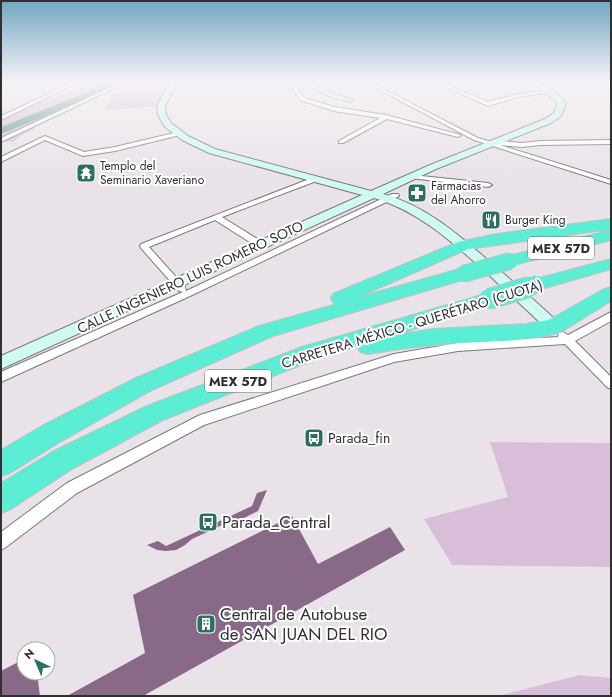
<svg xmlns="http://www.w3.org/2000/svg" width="612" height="697" font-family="Jost,sans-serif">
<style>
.green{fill:#d9beda}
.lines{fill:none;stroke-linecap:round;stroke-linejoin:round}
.river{fill:#5e9489;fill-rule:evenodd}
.building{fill:#886988}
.street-casing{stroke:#7d787d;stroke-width:2}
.secondary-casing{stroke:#7d787d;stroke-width:2}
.highway-casing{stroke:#c2c1c2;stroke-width:2}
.street{fill:#fff;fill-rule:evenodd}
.secondary{fill:#cefaf2;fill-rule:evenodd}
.highway{fill:#5beed5;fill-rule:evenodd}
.highway-bridge-far1-casing{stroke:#c2c1c2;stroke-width:18;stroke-linecap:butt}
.highway-bridge-casing{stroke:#c2c1c2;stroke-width:22;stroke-linecap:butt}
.highway-bridge-far1{stroke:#5beed5;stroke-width:16}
.highway-bridge{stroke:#5beed5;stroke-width:20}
.labels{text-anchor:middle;stroke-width:4;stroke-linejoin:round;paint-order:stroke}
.far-poi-label{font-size:12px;fill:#322f32;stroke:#fff;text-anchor:start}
.shield{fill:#fff;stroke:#706d70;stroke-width:1}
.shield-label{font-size:13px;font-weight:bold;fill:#322f32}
.street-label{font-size:14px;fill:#322f32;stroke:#fff}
.poi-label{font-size:14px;fill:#322f32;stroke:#fff;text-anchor:start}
.near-poi-label{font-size:17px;fill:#322f32;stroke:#fff;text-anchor:start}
</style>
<rect width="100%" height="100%" fill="#e9e3e9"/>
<path class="green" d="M81 82H123L73 109 30 126 35 130 25 133 13 142 1 141V119L78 87Z
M138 86 167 87 157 106 105 110 113 95 128 93Z
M490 442 611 443V567L452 565 424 519 508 497Z
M580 675 611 678V696H498Z"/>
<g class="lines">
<path class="river" d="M104 82H113L92 97 1 134V127L86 93Z"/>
</g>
<path class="building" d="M267 490 258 511 242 519 231 521 192 539 185 545 176 550 166 551 157 550 147 545 158 541 166 546 252 506 257 493Z
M292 516 318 564 390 527 405 550 143 696H67L145 653 133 595Z
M24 659V673H37L40 696H1V671Z"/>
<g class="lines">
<g class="street-casing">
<path id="street" d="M74 82H79L1 120V116Z
M122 82H127L1 142V138Z
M285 82H289L297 87 304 98 335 107 386 115 461 135 458 137 387 119 343 143H339V141L380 118 334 111 300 100 293 89Z
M302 82H307L333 94 353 100 350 102 329 96Z
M365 82H370L478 138 499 144V142L501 141 522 143 540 141 611 140V144L540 145 522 147 500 145 611 180V184L474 140Z
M435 82H440L488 102 518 94 550 90 553 92 518 97 488 106Z
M178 132 181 134 180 135 115 151 83 156 45 140 1 162V157L45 136 84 152 115 147Z
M412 175 488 183 492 185 488 187 410 178V176Z
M312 178H318L319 180 222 217 262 242 263 244 262 246H256L215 220 149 247 185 287 186 291 392 194H398L399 196 190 296 1 382V372L183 292 179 291 141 248 140 246 141 244Z
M611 312V321L575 341 611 377V389L607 387 565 344 458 351 394 362 204 425 77 493 6 547 1 550V532L67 483 200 415 394 354 458 343 558 337 559 333 563 332 568 335Z"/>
</g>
<g class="secondary-casing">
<path id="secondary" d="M171 82H178L165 106 166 115 171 123 188 136 215 149 371 191 430 165 545 119 554 113 558 103 531 82C543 80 559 94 566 103L561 116 551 123 436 169 383 194C428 206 463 239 497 268 518 286 539 304 559 323L562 327 559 331 554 333 549 331C529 312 508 293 488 274 453 243 419 211 374 198L1 369V356L362 195 209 153 182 140 165 127 158 115 157 106Z"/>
</g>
<g class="highway-casing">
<path id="highway" d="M611 219V229L468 249 356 298 463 268 469 270 472 274 469 278 273 336 152 390 60 442 10 473 1 476V450L42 426 136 378 259 326 337 304 333 302 331 298 333 294 458 242 497 234Z
M611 230V240L510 266 504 265 501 261 504 257Z
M611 259V269L538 290 532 288 529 284 532 280Z
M611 287V301L561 332C529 342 494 341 461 343 429 345 398 349 367 354L360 352 357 346 316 359 163 420 72 469 11 509 1 513V483L54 451 147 406 302 347 489 293 496 295 498 299 496 303 395 335 434 329 526 324 549 320 604 289Z"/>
</g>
<use href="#street" class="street"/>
<use href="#secondary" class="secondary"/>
<use href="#highway" class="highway"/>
<g class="highway-bridge-far1-casing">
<path id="highway-bridge-far1" d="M463 274 510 261
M526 288 538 284"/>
</g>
<g class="highway-bridge-casing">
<path id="highway-bridge" d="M489 299 529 287"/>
</g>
<use href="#highway-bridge-far1" class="highway-bridge-far1"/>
<use href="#highway-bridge" class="highway-bridge"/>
</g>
<linearGradient id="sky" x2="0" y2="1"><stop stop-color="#71a7c2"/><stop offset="0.46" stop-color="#f5f2f5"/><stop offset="1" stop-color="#f5f2f5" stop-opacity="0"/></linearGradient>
<rect width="612" height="179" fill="url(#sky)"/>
<defs>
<g id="temple-square" transform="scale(1)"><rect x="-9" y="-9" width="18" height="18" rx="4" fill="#2a6f63" stroke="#fff"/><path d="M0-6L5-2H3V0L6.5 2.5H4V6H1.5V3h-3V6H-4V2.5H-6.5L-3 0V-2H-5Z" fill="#fff"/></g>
<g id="pharmacy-square" transform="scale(1)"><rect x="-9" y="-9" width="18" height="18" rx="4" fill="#2a6f63" stroke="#fff"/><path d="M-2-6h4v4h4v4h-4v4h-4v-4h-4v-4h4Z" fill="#fff"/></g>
<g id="restaurant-square" transform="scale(1)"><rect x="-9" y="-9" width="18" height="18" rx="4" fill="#2a6f63" stroke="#fff"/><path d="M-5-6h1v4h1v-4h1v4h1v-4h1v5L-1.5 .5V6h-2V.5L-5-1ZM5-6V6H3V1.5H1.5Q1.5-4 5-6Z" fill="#fff"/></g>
<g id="bus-square" transform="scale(1)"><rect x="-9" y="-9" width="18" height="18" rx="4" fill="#2a6f63" stroke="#fff"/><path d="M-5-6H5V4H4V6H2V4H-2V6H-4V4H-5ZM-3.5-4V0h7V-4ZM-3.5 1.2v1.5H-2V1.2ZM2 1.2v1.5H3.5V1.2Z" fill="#fff"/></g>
<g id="building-square" transform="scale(1)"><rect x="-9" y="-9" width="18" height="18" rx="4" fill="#2a6f63" stroke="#fff"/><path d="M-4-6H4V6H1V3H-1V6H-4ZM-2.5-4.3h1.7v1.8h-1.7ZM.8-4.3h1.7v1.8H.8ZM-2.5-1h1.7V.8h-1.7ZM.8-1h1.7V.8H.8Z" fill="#fff"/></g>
</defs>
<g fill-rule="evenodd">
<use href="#temple-square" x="86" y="173"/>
<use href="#pharmacy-square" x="417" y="193"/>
<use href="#restaurant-square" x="491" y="220"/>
<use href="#bus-square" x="314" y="438"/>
<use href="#bus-square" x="208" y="522"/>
<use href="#building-square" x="206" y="624"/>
</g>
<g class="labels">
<g class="far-poi-label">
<text x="100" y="170">Templo del<tspan x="100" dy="14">Seminario Xaveriano</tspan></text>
<text x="431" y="190">Farmacias<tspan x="431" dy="14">del Ahorro</tspan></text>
<text x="505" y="224">Burger King</text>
</g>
<g class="shield">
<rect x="528" y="237" width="66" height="22" rx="3"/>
<rect x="205" y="370" width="66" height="22" rx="3"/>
</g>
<g class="shield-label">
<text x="561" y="253">MEX 57D</text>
<text x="238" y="386">MEX 57D</text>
</g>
<g class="street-label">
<text transform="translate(190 277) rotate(-25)" y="5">CALLE INGENIERO LUIS ROMERO SOTO</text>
<text transform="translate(412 324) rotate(-17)" y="5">CARRETERA MÉXICO - QUERÉTARO (CUOTA)</text>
</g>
<g class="poi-label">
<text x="328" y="443">Parada_fin</text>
</g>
<g class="near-poi-label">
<text x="222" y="528">Parada_Central</text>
<text x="220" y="620">Central de Autobuse<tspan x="220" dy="20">de SAN JUAN DEL RIO</tspan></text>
</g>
</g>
<rect width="612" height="697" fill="none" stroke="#322f32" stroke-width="4"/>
<g transform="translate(36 661) rotate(316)"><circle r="19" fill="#ffffff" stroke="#adacad"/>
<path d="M0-3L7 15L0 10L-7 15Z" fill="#2a6f63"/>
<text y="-6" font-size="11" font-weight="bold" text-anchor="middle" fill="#322f32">N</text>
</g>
</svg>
